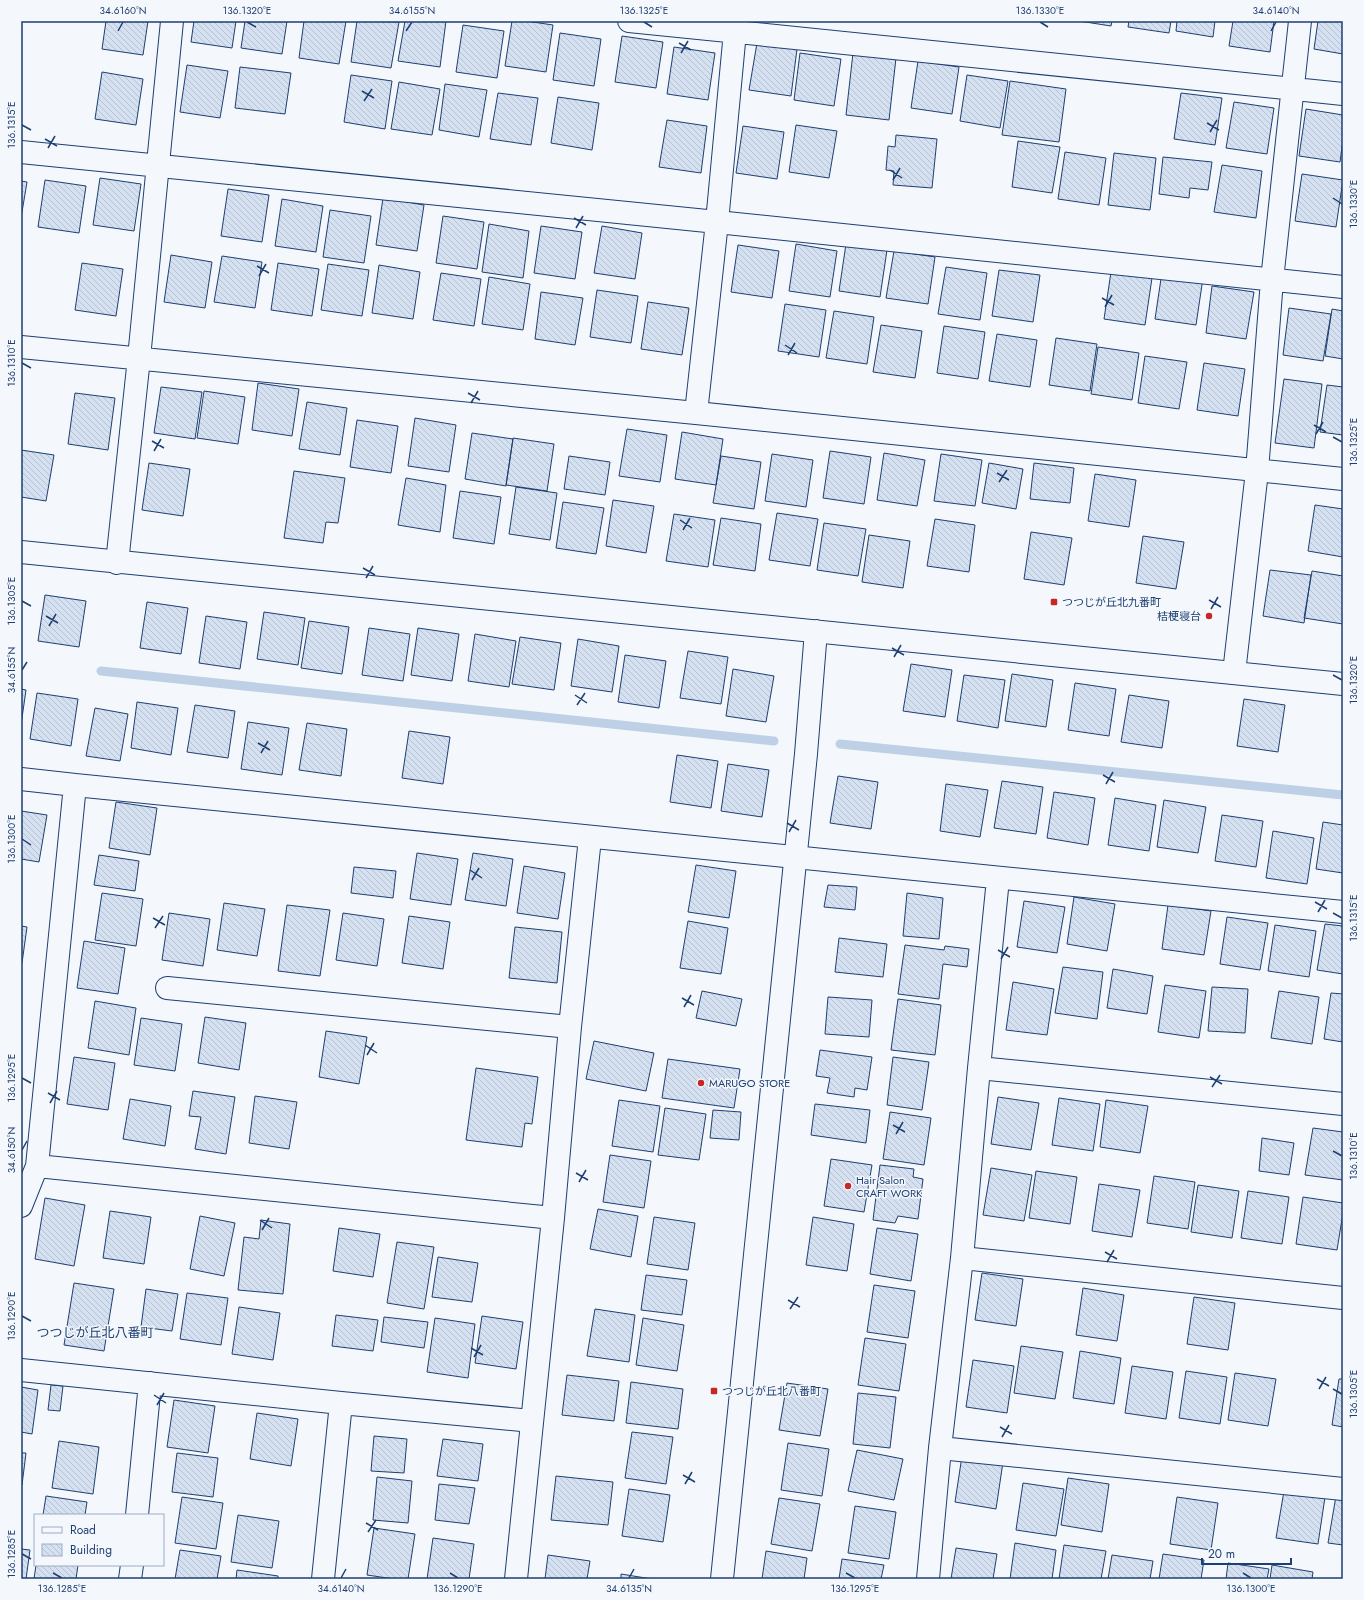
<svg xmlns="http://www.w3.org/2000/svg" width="1364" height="1600" font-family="Jost,'Noto Sans JP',sans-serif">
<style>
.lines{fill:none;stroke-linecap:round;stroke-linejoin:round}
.stream{stroke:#bed0e5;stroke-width:9}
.building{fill:url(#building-back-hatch);stroke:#1d3f73}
.minor-casing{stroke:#1d3f73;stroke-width:24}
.tertiary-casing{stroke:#1d3f73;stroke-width:24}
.minor{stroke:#f4f7fb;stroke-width:22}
.tertiary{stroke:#f4f7fb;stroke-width:22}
.ticks{fill:none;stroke:#1d3f73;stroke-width:1.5}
.poi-dot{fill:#c62828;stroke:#f4f7fb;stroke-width:1.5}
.labels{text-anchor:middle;stroke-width:3;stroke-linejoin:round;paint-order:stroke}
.poi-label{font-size:11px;fill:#1d3f73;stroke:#f4f7fb;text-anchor:start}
.quarter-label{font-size:13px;fill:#1d3f73;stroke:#f4f7fb}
.neatline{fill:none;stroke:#1d3f73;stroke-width:1.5}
.ticks-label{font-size:10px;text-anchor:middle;fill:#1d3f73}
</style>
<defs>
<pattern id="building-back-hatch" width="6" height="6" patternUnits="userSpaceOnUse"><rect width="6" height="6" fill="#d5e0f0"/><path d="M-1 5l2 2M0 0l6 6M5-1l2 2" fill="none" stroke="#b6c1d1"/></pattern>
</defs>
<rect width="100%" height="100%" fill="#f4f7fb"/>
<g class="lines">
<path class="stream" d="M101 671 774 741
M840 744 1343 795"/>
</g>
<path class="building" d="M106 21H148L143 55 102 49Z
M194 21H236L232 48 191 42Z
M245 21H287L282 54 241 48Z
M304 21H346L339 64 299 58Z
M357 21 399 22 391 68 351 62Z
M405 21H446L440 67 398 61Z
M512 21H526L553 25 546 72 505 66Z
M1079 21H1112L1111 26Z
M1129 21H1171L1169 33 1128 27Z
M1177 21H1215L1213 37 1176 31Z
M1233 21H1274L1270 52 1229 46Z
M1318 21H1343V54L1314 49Z
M463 25 504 31 497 78 456 72Z
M560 33 601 39 594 86 553 80Z
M622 36 663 42 656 88 615 82Z
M757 43 797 49 791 96 749 90Z
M674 47 715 53 708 100 667 94Z
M800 53 841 59 834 106 794 100Z
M853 53 896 58 889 120 846 115Z
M918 61 959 67 952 114 911 108Z
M187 65 228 71 220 118 180 112Z
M240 67 291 73 285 114 235 108Z
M102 72 143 79 136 125 95 119Z
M351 75 392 81 385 129 344 122Z
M967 75 1008 81 1000 128 960 121Z
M1010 81 1066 89 1059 142 1002 135Z
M399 82 440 89 432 135 391 129Z
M445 84 487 90 479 137 439 130Z
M498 93 538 98 531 145 490 139Z
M1181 93 1222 98 1215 145 1174 139Z
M558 97 599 103 592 150 551 143Z
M1234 102 1274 108 1267 154 1226 148Z
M1306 109 1343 115V140L1340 162 1299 156Z
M667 120 707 126 701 173 659 167Z
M796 125 837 131 829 178 789 172Z
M743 126 784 132 777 179 736 173Z
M896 135 937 139 932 188 893 185 894 171 886 170 888 146 895 147Z
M1018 141 1060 147 1052 193 1012 187Z
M1065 152 1106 158 1099 205 1058 199Z
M1114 153 1156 158 1150 210 1108 205Z
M1163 157 1212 162 1208 190 1190 188 1189 198 1159 194Z
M1222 165 1262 171 1256 218 1214 212Z
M1302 174 1343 180 1336 227 1295 221Z
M100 178 141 184 134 231 93 225Z
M45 180 86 186 79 233 38 227Z
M21 181 27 182 21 218Z
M228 189 269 195 262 242 221 236Z
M383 198 424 205 417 251 376 245Z
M282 199 323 206 316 252 275 246Z
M330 210 371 216 364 263 323 257Z
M443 216 484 222 477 269 436 263Z
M489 224 529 231 523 278 482 272Z
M541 226 582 232 575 279 534 273Z
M602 226 642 233 635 279 594 273Z
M796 244 837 251 830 297 789 291Z
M846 244 887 250 880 297 839 291Z
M738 245 779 251 772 298 731 292Z
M894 251 935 257 928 304 886 298Z
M171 255 212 262 205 308 164 302Z
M222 256 262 262 255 308 214 302Z
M82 263 123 269 116 316 75 310Z
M278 263 319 269 312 316 271 310Z
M328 264 369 270 362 316 321 310Z
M379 265 420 272 413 319 372 313Z
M946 267 987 273 980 320 938 314Z
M999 270 1040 275 1033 322 992 316Z
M1111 272 1152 278 1145 325 1104 319Z
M1162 272 1203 278 1196 325 1155 319Z
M441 273 481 279 474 326 433 320Z
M489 277 530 284 523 330 482 324Z
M1212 286 1254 292 1246 339 1206 333Z
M597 290 638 296 631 343 590 337Z
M541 292 583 298 575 345 535 339Z
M648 302 689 308 682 355 641 349Z
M785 304 826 310 819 357 778 351Z
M1289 308 1331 314 1323 361 1283 355Z
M1332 309 1343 311V359L1325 356Z
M834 311 874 317 867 364 826 358Z
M881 325 922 331 915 378 873 372Z
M944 326 985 332 978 379 937 373Z
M997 334 1037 340 1030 387 989 381Z
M1056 338 1097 344 1090 391 1049 385Z
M1098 347 1139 353 1132 400 1091 394Z
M1145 356 1187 362 1179 409 1138 403Z
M1204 363 1245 369 1238 416 1197 410Z
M1284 379 1322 384 1314 448 1275 443Z
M258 383 299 389 292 436 252 430Z
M1327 385 1343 387V435L1320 432Z
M161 387 202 392 195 439 154 433Z
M204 391 245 397 238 444 197 438Z
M75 393 115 398 108 450 68 444Z
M307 402 347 408 340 455 299 449Z
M415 418 456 425 449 472 408 466Z
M357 420 398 426 391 473 350 467Z
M627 429 667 435 660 482 619 476Z
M682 432 723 439 716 485 675 479Z
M472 433 513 439 506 486 465 479Z
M513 438 554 444 547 491 506 485Z
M21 450 54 455 46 501 21 497Z
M830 451 871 457 864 504 823 498Z
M884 453 925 460 917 506 877 500Z
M772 454 813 460 806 507 765 501Z
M941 454 982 460 975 506 934 501Z
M569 456 610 462 605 495 564 489Z
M721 456 761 462 754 509 713 503Z
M149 463 190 469 183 516 142 510Z
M989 463 1023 469 1016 509 982 503Z
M1034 463 1074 468 1070 503 1030 499Z
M294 471 345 478 338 523 326 522 323 543 284 538Z
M1095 474 1136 480 1129 527 1088 521Z
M406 478 446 485 440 532 398 525Z
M516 487 557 493 550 540 509 534Z
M460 491 501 497 494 544 453 538Z
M613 500 654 506 646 553 606 546Z
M563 502 604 508 596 554 556 548Z
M1315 505 1343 509V557L1308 551Z
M777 513 818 519 810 566 769 560Z
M674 514 715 520 708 567 666 561Z
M721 518 761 524 755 571 713 565Z
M935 519 975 525 969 572 927 566Z
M824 523 866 529 858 576 817 570Z
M1031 532 1072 538 1064 585 1024 579Z
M869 535 910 541 903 588 862 582Z
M1143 536 1184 542 1176 589 1136 583Z
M1270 570 1311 575 1304 623 1263 616Z
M1312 571 1343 576V624L1304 618Z
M45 595 86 601 79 647 38 641Z
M147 602 188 608 181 654 140 648Z
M264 612 305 618 298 665 257 659Z
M206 616 247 622 240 669 199 663Z
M309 621 349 627 342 674 301 668Z
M369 628 410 634 403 681 362 675Z
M418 628 459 634 452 681 411 675Z
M475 634 516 641 509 687 468 681Z
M520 637 561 643 554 690 512 684Z
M578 639 619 646 612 692 571 686Z
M688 651 728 657 721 704 680 698Z
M625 655 666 661 659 708 618 702Z
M911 664 952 670 945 717 903 711Z
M733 669 774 676 766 722 726 716Z
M1012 674 1053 680 1046 727 1005 721Z
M964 675 1005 680 998 728 957 721Z
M1075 683 1116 689 1109 736 1068 730Z
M21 689 26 690 21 725Z
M37 693 78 699 71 746 30 739Z
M1129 695 1169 701 1162 748 1121 742Z
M1244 699 1285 705 1278 752 1237 746Z
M137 702 178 708 171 755 131 748Z
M195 705 235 711 228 758 187 752Z
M95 708 128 714 120 761 86 756Z
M248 722 289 728 282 775 241 769Z
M307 723 347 729 341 776 299 770Z
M409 731 450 737 443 784 402 778Z
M677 755 718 761 711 808 670 802Z
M728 764 769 770 762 817 721 811Z
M838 776 878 782 871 829 830 823Z
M1002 781 1043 787 1036 834 994 828Z
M946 784 988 790 980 837 940 831Z
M1054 792 1095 798 1088 845 1047 838Z
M1115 798 1156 805 1149 851 1108 845Z
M1164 800 1206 807 1198 853 1157 847Z
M116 802 157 808 150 855 109 848Z
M21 811 47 815 39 862 21 859Z
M1222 815 1263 821 1256 867 1215 861Z
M1323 822 1343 825V873L1316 869Z
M1273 831 1314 838 1307 884 1266 878Z
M417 853 458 859 451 905 410 899Z
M473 853 513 859 506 906 465 900Z
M99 855 139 861 135 891 94 885Z
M696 865 736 871 729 918 688 912Z
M524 866 565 873 558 919 517 913Z
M354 867 396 871 393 898 351 893Z
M828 885 857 887 855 910 824 907Z
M102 893 143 899 136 946 95 940Z
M907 893 943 898 939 939 903 936Z
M1074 897 1115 904 1107 951 1067 944Z
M1024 901 1065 907 1057 953 1017 947Z
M224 903 265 909 257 956 217 950Z
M287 905 330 910 320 976 278 971Z
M1168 905 1211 911 1204 955 1162 949Z
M169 913 210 919 203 966 162 960Z
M343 913 384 919 377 966 336 960Z
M409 916 450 922 443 969 402 963Z
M1227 917 1268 923 1260 970 1220 964Z
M688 921 728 928 721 974 680 968Z
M1325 924 1343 926V974L1317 970Z
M1275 925 1316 931 1309 977 1268 971Z
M21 926 27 927 22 963 21 962Z
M515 927 562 932 557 983 509 978Z
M839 938 887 944 883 977 835 972Z
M84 941 125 948 118 994 77 988Z
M905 945 944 950 945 946 969 949 967 967 943 964 939 999 898 994Z
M1063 967 1103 972 1097 1019 1055 1013Z
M1113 969 1153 976 1147 1014 1107 1008Z
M1013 982 1054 989 1047 1035 1006 1030Z
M1165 985 1206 991 1199 1038 1158 1032Z
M1212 987 1248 989 1245 1033 1208 1031Z
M702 991 742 999 736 1026 696 1018Z
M1279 991 1319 997 1312 1044 1271 1038Z
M1331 993 1343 994V1042L1324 1039Z
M828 997 872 1000 869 1037 825 1034Z
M898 999 941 1005 935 1055 891 1050Z
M95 1001 136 1008 129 1055 88 1048Z
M205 1017 246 1023 239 1070 198 1063Z
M141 1018 182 1024 175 1071 134 1065Z
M326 1031 367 1037 359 1084 319 1077Z
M594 1041 654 1053 646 1091 586 1079Z
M820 1050 872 1057 867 1090 855 1088 854 1097 827 1093 830 1078 816 1076Z
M74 1057 115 1063 108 1110 67 1104Z
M893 1057 929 1062 922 1110 887 1105Z
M668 1059 740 1069 734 1108 662 1098Z
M476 1068 538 1077 532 1124 525 1123 522 1147 466 1140Z
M193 1091 235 1097 226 1154 195 1149 201 1117 189 1116Z
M255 1096 297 1102 289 1149 249 1143Z
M998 1097 1039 1103 1031 1150 991 1144Z
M1059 1098 1100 1104 1093 1151 1052 1145Z
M130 1099 171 1106 165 1146 123 1139Z
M619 1100 660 1106 653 1152 612 1146Z
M1106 1100 1148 1106 1140 1153 1100 1147Z
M815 1104 870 1110 866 1143 811 1135Z
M665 1108 706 1114 699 1160 658 1155Z
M713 1110 741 1112 739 1140 710 1138Z
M890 1112 931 1118 924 1165 883 1159Z
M1313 1128 1343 1132V1180L1305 1175Z
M1262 1138 1294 1143 1289 1175 1259 1171Z
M610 1155 651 1161 644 1208 603 1202Z
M831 1159 872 1165 864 1212 824 1206Z
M880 1165 914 1169 913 1177 923 1179 918 1219 898 1216 895 1223 873 1220Z
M991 1168 1032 1175 1024 1221 983 1215Z
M1036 1171 1077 1177 1070 1224 1029 1218Z
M1154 1176 1195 1182 1188 1229 1147 1223Z
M1099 1184 1140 1190 1132 1237 1092 1231Z
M1198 1185 1239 1191 1232 1238 1191 1232Z
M1248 1191 1289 1197 1282 1244 1241 1238Z
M1303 1197 1343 1203V1213L1337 1250 1296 1244Z
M45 1198 85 1205 74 1266 35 1259Z
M598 1209 638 1216 631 1257 590 1249Z
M110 1211 151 1217 144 1264 103 1258Z
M200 1216 235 1223 224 1276 190 1269Z
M654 1217 695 1223 688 1270 647 1264Z
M813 1217 854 1224 847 1271 806 1265Z
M261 1220 290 1224 283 1294 238 1290 244 1237 259 1239Z
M339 1228 380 1234 373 1277 333 1271Z
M877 1228 918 1234 911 1281 870 1274Z
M397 1242 434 1247 424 1309 387 1303Z
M438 1257 478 1263 472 1302 432 1297Z
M982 1273 1023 1279 1016 1326 975 1320Z
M646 1275 687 1280 682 1315 641 1310Z
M74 1283 114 1289 104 1351 64 1345Z
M874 1285 915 1291 908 1338 867 1332Z
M1083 1288 1124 1295 1117 1341 1076 1335Z
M146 1289 178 1294 172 1331 141 1327Z
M187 1293 228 1298 221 1345 180 1339Z
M1194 1297 1235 1303 1228 1350 1187 1344Z
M239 1307 280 1313 273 1360 232 1354Z
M595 1309 635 1315 629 1362 587 1356Z
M336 1315 378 1320 373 1351 332 1346Z
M482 1316 523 1322 516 1369 475 1363Z
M384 1317 428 1322 424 1348 381 1342Z
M435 1318 475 1324 468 1378 427 1372Z
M643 1318 684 1325 677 1371 636 1365Z
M865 1338 906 1344 899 1391 858 1385Z
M1021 1346 1063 1352 1055 1399 1014 1393Z
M1080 1351 1121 1358 1114 1404 1073 1398Z
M973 1360 1014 1366 1007 1413 966 1407Z
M1132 1366 1173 1372 1166 1419 1125 1413Z
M1186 1371 1227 1377 1220 1424 1179 1418Z
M1235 1373 1276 1379 1268 1426 1228 1420Z
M567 1375 619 1381 614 1421 562 1415Z
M1339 1379H1343V1427L1332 1425Z
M631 1382 683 1389 678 1429 626 1423Z
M787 1383 828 1389 820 1436 779 1430Z
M51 1385 63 1386 60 1411 48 1410Z
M21 1387 38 1390 32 1434 21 1432Z
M858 1393 896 1397 890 1448 853 1444Z
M174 1400 215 1406 208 1453 167 1447Z
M257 1413 298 1419 291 1466 250 1459Z
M632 1432 673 1437 666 1484 625 1478Z
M374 1436 407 1439 404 1473 371 1471Z
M443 1439 483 1444 478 1481 437 1476Z
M59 1441 99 1447 93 1494 52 1488Z
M788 1443 829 1449 822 1496 781 1490Z
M857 1450 903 1459 894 1500 848 1491Z
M21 1453H26L22 1485H21Z
M177 1453 218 1458 213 1497 172 1492Z
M962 1456 1003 1462 996 1509 955 1502Z
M556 1476 613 1482 608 1525 551 1520Z
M377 1477 412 1481 408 1523 373 1520Z
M1068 1478 1109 1484 1102 1532 1061 1525Z
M1023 1483 1064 1489 1056 1536 1016 1530Z
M439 1484 475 1488 469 1524 435 1520Z
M629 1489 670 1495 663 1542 622 1536Z
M1284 1491 1325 1497 1318 1544 1276 1538Z
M46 1496 87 1502 85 1515H43Z
M1336 1496 1343 1497V1545L1328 1543Z
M182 1497 223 1503 216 1549 175 1543Z
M1177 1497 1218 1503 1211 1550 1170 1544Z
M779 1498 820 1504 812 1551 771 1544Z
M855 1506 896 1512 889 1559 848 1553Z
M238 1515 279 1521 272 1568 231 1562Z
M374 1528 415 1534 408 1579H394L367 1575Z
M433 1538 474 1544 469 1579H427Z
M1015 1543 1056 1550 1052 1579H1010Z
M1064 1545 1106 1551 1101 1579H1059Z
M956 1548 997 1554 993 1579H951Z
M21 1549 30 1550 26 1579H21Z
M180 1550 221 1556 217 1579H175Z
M766 1551 807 1558 804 1579H762Z
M1163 1554 1204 1560 1201 1579H1159Z
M548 1555 590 1561 587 1579H545Z
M1112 1555 1153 1561 1150 1579H1108Z
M842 1559 884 1565 881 1579H839Z
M1228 1563 1269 1569 1267 1579H1226Z
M36 1565H78L76 1579H34Z
M1272 1565 1313 1572 1312 1579H1270Z
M237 1570 278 1576V1579H236Z
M621 1574 652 1579H621Z"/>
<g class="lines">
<g class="minor-casing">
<path id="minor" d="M629 21 1343 94
M21 152 717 222 1343 287
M21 347 696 413 1343 479
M696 413 717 222 736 21
M117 563 139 358 172 21
M1234 673 1257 471 1272 280 1300 21
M21 779 75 785
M167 988 570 1027
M979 1068 1343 1104
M37 1166 553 1218
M21 1206 37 1166 75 785 1343 912
M962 1258 1343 1298
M21 1370 341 1403 532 1421
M940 1448 1343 1489
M137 1515 150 1383
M130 1579 132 1565
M323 1579 341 1403
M516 1579 553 1218 570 1027 590 838
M928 1579 940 1448 962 1258 979 1068 998 879"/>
</g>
<g class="tertiary-casing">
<path id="tertiary" d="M21 552 1343 684
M722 1579 806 754 816 631"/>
</g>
<use href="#minor" class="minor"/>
<use href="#tertiary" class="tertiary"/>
</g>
<path class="ticks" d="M247 22 256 27M644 22 652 27M1040 22 1048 27M118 31 123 22M406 31 412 22M1271 31 1276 22M679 43 691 50M681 53 688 41M362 91 374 98M364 101 372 89M1207 123 1219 130M22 125 31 130M1210 132 1217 120M45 139 57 146M48 148 55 136M890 170 902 178M893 180 900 168M1333 198 1342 204M574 218 586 225M576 228 583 216M257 266 269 273M259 276 266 264M1102 298 1114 305M1105 307 1112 295M785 345 797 353M788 355 795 343M22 363 31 368M468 393 480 400M471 403 478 391M1314 425 1326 432M1316 434 1323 422M1333 437 1342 442M152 441 164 448M154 451 161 439M997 473 1009 480M999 482 1007 470M680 520 692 528M683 530 690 518M363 568 375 575M366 578 373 566M1209 600 1221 607M22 601 31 606M1211 609 1218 597M46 616 58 623M49 626 56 614M892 648 904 655M894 657 901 645M22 670 27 662M1333 675 1342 680M575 695 587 703M577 705 585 693M258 743 270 750M261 753 268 741M1103 775 1115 782M1106 784 1113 772M787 823 799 830M789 832 796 820M22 839 31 845M470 870 482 878M472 880 479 868M1315 902 1327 909M1318 912 1325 900M1333 913 1342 918M153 918 165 925M155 928 163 916M998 950 1010 957M1001 959 1008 947M682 998 694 1005M684 1007 691 995M365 1045 377 1053M367 1055 374 1043M1210 1077 1222 1084M22 1078 31 1083M1212 1087 1220 1075M48 1093 60 1100M50 1103 57 1091M893 1125 905 1132M896 1134 903 1122M22 1150 27 1141M1333 1151 1342 1156M576 1173 588 1180M579 1182 586 1170M260 1220 272 1228M262 1230 269 1218M1105 1252 1117 1259M1107 1262 1114 1250M788 1300 800 1307M790 1309 798 1297M22 1316 31 1321M471 1348 483 1355M474 1357 481 1345M1317 1379 1329 1386M1319 1389 1326 1377M1333 1389 1342 1394M154 1395 166 1403M157 1405 164 1393M1000 1427 1012 1434M1002 1437 1009 1425M683 1475 695 1482M685 1484 692 1472M366 1523 378 1530M368 1532 376 1520M22 1554 31 1559M53 1573 62 1578M450 1573 458 1578M846 1573 855 1578M1243 1573 1251 1578M341 1578 346 1569M629 1578 634 1569"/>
<g class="poi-dot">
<rect x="1050" y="598" width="8" height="8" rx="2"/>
<circle cx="1209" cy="616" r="4"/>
<circle cx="701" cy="1083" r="4"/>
<circle cx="848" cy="1186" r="4"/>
<rect x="710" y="1387" width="8" height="8" rx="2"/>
</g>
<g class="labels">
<g class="poi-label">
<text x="1062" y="606">つつじが丘北九番町</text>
<text x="1201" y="620" text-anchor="end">桔梗寝台</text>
<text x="709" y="1087">MARUGO STORE</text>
<text x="856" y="1184">Hair Salon<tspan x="856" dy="13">CRAFT WORK</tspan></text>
<text x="722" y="1395">つつじが丘北八番町</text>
</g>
<g class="quarter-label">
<text x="95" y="1337">つつじが丘北八番町</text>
</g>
</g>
<rect width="1364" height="1600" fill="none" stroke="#f4f7fb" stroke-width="44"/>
<rect x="34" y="1514" width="130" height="52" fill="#f4f7fb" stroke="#9eadc5"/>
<rect x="42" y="1527" width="20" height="6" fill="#f4f7fb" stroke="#9eadc5"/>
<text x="70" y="1534" font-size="12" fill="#1d3f73">Road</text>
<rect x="42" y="1544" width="20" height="12" fill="url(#building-back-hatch)" stroke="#9eadc5"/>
<text x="70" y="1554" font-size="12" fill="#1d3f73">Building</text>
<path d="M1202 1558v6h89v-6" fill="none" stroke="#1d3f73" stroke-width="2"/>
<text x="1208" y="1558" font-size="12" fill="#1d3f73" stroke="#f4f7fb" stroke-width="3" paint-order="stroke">20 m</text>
<rect x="22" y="22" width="1320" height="1556" class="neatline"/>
<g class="ticks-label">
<text x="123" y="14">34.6160°N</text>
<text x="247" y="14">136.1320°E</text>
<text x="412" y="14">34.6155°N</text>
<text x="644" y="14">136.1325°E</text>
<text x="1040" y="14">136.1330°E</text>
<text x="1276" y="14">34.6140°N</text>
<text transform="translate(11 125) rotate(-90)" y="4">136.1315°E</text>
<text transform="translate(1353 204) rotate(-90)" y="4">136.1330°E</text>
<text transform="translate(11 363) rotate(-90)" y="4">136.1310°E</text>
<text transform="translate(1353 442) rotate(-90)" y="4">136.1325°E</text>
<text transform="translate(11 601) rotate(-90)" y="4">136.1305°E</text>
<text transform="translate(11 670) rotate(-90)" y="4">34.6155°N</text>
<text transform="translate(1353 680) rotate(-90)" y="4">136.1320°E</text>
<text transform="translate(11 839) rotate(-90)" y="4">136.1300°E</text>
<text transform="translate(1353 918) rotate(-90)" y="4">136.1315°E</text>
<text transform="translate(11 1078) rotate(-90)" y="4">136.1295°E</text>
<text transform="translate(11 1150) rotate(-90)" y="4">34.6150°N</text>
<text transform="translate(1353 1156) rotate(-90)" y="4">136.1310°E</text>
<text transform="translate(11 1316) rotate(-90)" y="4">136.1290°E</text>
<text transform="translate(1353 1394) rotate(-90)" y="4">136.1305°E</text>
<text transform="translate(11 1554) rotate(-90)" y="4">136.1285°E</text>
<text x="62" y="1592">136.1285°E</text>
<text x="341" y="1592">34.6140°N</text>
<text x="458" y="1592">136.1290°E</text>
<text x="629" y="1592">34.6135°N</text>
<text x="855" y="1592">136.1295°E</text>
<text x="1251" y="1592">136.1300°E</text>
</g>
</svg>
